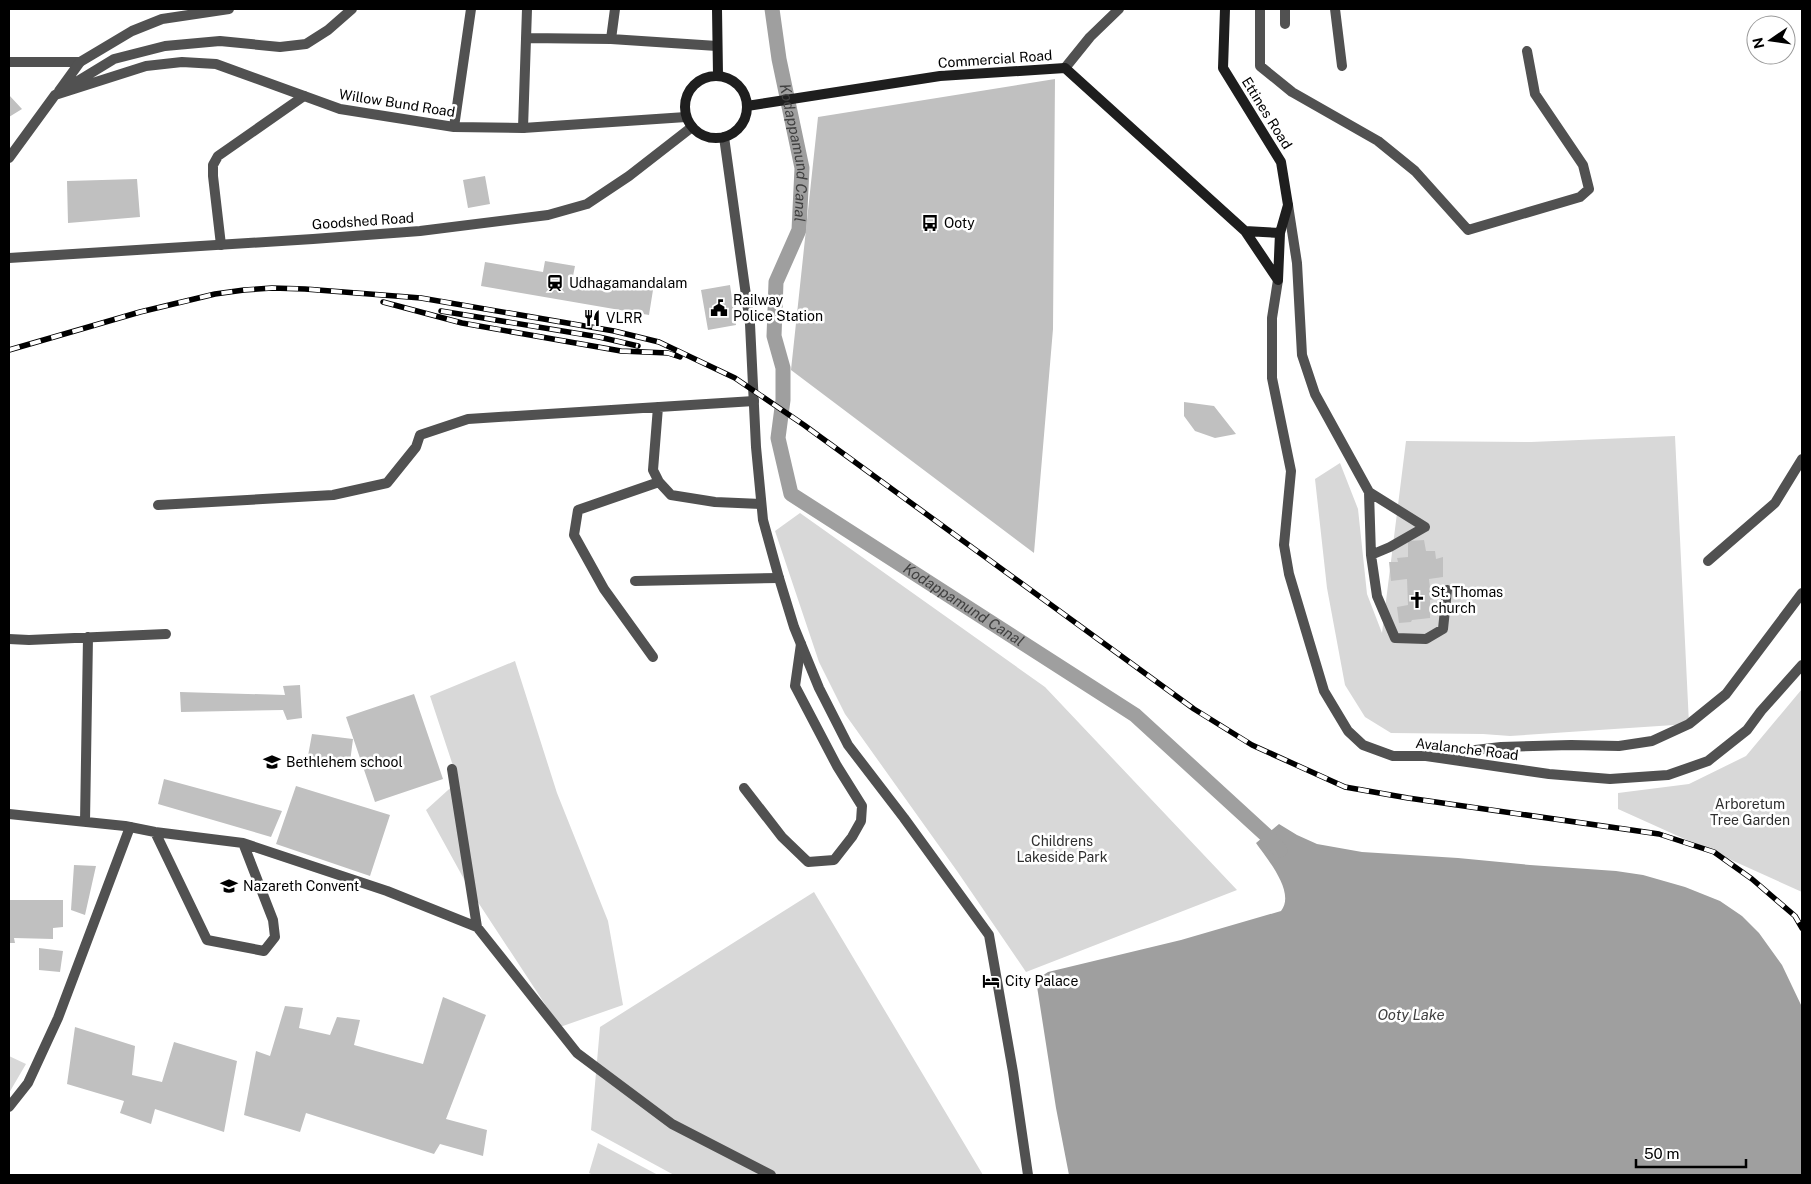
<svg xmlns="http://www.w3.org/2000/svg" width="1811" height="1184" font-family="'Public Sans',sans-serif">
<style>
.green{fill:#d8d8d8}
.water{fill:#9f9f9f}
.lines{fill:none;stroke-linecap:round;stroke-linejoin:round}
.canal{stroke:#9f9f9f;stroke-width:15}
.building{fill:#c0c0c0}
.minor{stroke:#515151;stroke-width:10}
.tertiary{stroke:#515151;stroke-width:10}
.secondary{stroke:#1e1e1e;stroke-width:10}
.rail-casing{stroke:#000;stroke-width:5.5}
.rail{stroke:#fff;stroke-width:4;stroke-dasharray:11;stroke-linecap:butt}
.labels{text-anchor:middle;stroke-width:5;stroke-linejoin:round;paint-order:stroke}
.street-label{font-size:14px;fill:#000;stroke:#fff}
.poi-label{font-size:14px;fill:#000;stroke:#fff;text-anchor:start}
.park-label{font-size:14px;fill:#2f2f2f;stroke:#fff}
.water-label{font-size:15px;font-style:italic;fill:#404040;stroke:#fff}
</style>
<rect width="100%" height="100%" fill="#fff"/>
<path class="green" d="M1675 436 1689 724 1510 736 1483 734 1391 733 1365 717 1345 685 1327 588 1315 479 1340 463 1358 509 1367 594 1382 633 1406 441 1531 442Z
M800 513 1045 687 1237 890 1026 972 957 871 845 714 819 662 775 531Z
M515 661 557 793 608 921 623 1005 560 1027 470 890 426 810 458 781 430 696Z
M1802 689V892L1618 809V793L1689 784 1746 756Z
M814 892 983 1175H674L591 1130 600 1027Z
M9 1056 26 1064 9 1093Z
M598 1143 658 1175H593L589 1173Z"/>
<path class="water" d="M1279 824 1297 835 1317 844 1362 852 1458 858 1530 865 1616 871 1643 875 1685 887 1720 901 1742 916 1759 933 1782 965 1802 1007V1175H1069L1056 1108 1036 980 1048 972 1181 940 1281 911C1296 892 1267 859 1256 843Z"/>
<g class="lines">
<path class="canal" id="s1" d="M772 9 779 59 802 168 799 230 776 282 775 310 774 336 783 368V400L778 438 791 494 1135 715 1266 835 1280 850"/>
</g>
<path class="building" d="M1055 79 1053 329 1034 553 791 370 818 117Z
M9 95 22 109 9 117Z
M485 176 490 204 468 208 463 180Z
M137 179 140 217 68 223 67 181Z
M545 261 575 266 573 276 653 290 649 315 481 286 485 262 543 272Z
M730 285 736 325 708 330 701 290Z
M1184 402 1214 406 1236 434 1215 438 1195 431 1184 416Z
M1424 540 1426 551H1435L1436 559 1443 557V577L1429 579 1430 588H1437L1438 598 1430 600V618L1412 620 1411 622 1399 623 1397 607 1408 605 1407 579 1391 581 1389 562H1398L1397 558 1408 557V541Z
M300 685 302 718 287 720 283 710 181 712 180 692 285 695 283 686Z
M414 694 443 779 375 802 346 717Z
M312 734 353 739 350 762 308 756Z
M164 779 282 811 271 837 158 804Z
M296 786 390 815 370 876 276 844Z
M74 865 96 866 85 915 71 910Z
M9 900H63V927L53 928V939L14 938 15 943H9Z
M39 948 63 951 60 972 39 970Z
M443 997 486 1015 446 1119 487 1130 483 1156 440 1144 434 1154 306 1113 300 1132 244 1115 256 1051 270 1056 285 1006 303 1008 299 1028 330 1035 337 1017 360 1020 354 1045 423 1064Z
M75 1027 135 1046 132 1075 162 1082 174 1042 237 1061 224 1132 155 1109 151 1124 120 1113 124 1101 67 1084Z"/>
<g class="lines">
<path class="minor" d="M1260 9V66L1292 92 1378 141 1415 171 1468 230 1580 197 1589 189 1583 165 1535 94 1527 51
M1285 9V24
M1335 9 1342 66
M526 38 611 39 717 46
M611 39 615 9
M9 62H80
M1065 68 1090 37 1119 9
M523 128 527 9
M1288 205 1297 263 1302 355 1315 394 1369 492 1425 527 1390 547 1371 555 1377 596 1395 638 1426 639 1443 629 1447 590
M221 245 213 176V165L218 156 304 96
M658 407 653 470 659 482 671 495 715 502 761 504
M1369 492 1371 555
M158 505 333 495 387 483 416 447 420 435 468 419 754 401
M1708 561 1775 503 1802 459
M635 581 779 578
M9 639 29 640 166 634
M653 657 604 589 574 535 578 510 659 482
M452 769 477 927
M744 788 782 837 808 862 834 860 852 837 861 821 862 806 837 766 795 686 801 644
M9 814 125 826 155 832 243 843 387 891 477 927 577 1053 672 1124 771 1175
M85 822 88 637
M155 832 207 940 264 951 275 937 273 920 243 843"/>
<path class="tertiary" d="M59 91 80 62 132 31 162 19 229 9
M55 95 146 66 182 62 216 64 340 109 454 127 523 128 686 117
M454 127 471 9
M724 137 750 324 756 447 763 520 779 578 794 627 819 688 848 745 904 818 989 935 1013 1072 1028 1175
M9 158 55 95 114 59 165 46 220 41 280 47 306 44 328 30 352 9
M9 258 313 239 420 231 548 215 587 204 629 176 692 127
M1278 280 1272 318V378L1291 471 1284 545 1289 574 1324 691 1348 731 1363 745 1393 756H1426L1549 774 1610 779 1668 775 1708 761 1747 730 1761 711 1802 665
M1441 754 1501 747 1571 745 1619 746 1652 741 1689 724 1726 694 1802 593
M9 1107 28 1083 58 1018 130 827"/>
<path class="secondary" d="M717 9 718 75
M1225 9 1223 68 1281 162 1288 205 1280 233
M685 107a31 31 0 1 1 62 0a31 31 0 1 1-62 0Z
M747 106 940 76 1065 68 1245 231
M1245 231 1280 233 1278 280Z"/>
<g class="rail-casing">
<path id="rail" d="M383 302 462 323 621 351 668 353 680 357
M441 311 599 337 638 346
M9 350 140 312 215 294 244 290 272 288 305 289 421 298 614 331 659 342 735 378 804 425 1194 709 1252 745 1345 787 1408 798 1659 834 1714 852 1752 879 1795 916 1802 928"/>
</g>
<use href="#rail" class="rail"/>
</g>
<defs>
<g id="bus-bare" transform="scale(1.35)"><path d="M-5-6H5V4H4V6H2V4H-2V6H-4V4H-5ZM-3.5-4V0h7V-4ZM-3.5 1.2v1.5H-2V1.2ZM2 1.2v1.5H3.5V1.2Z" fill="#000" stroke="#fff" stroke-width="2.5" paint-order="stroke"/></g>
<g id="station-bare" transform="scale(1.35)"><path d="M-3-6H3Q5-6 5-4V2Q5 4 3 4L4.5 6H3L1.5 4h-3L-3 6H-4.5L-3 4Q-5 4-5 2V-4Q-5-6-3-6ZM-3.5-4v3h7v-3ZM-3.5 1v1.5H-2V1ZM2 1v1.5H3.5V1Z" fill="#000" stroke="#fff" stroke-width="2.5" paint-order="stroke"/></g>
<g id="civic-bare" transform="scale(1.35)"><path d="M-.6-6.5H3V-4.5H.6V-3L4-1V1h2V6H-6V1h2V-1L-.6-3ZM-1.2 2.5V6h2.4V2.5Z" fill="#000" stroke="#fff" stroke-width="2.5" paint-order="stroke"/></g>
<g id="restaurant-bare" transform="scale(1.35)"><path d="M-5-6h1v4h1v-4h1v4h1v-4h1v5L-1.5 .5V6h-2V.5L-5-1ZM5-6V6H3V1.5H1.5Q1.5-4 5-6Z" fill="#000" stroke="#fff" stroke-width="2.5" paint-order="stroke"/></g>
<g id="church-bare" transform="scale(1.35)"><path d="M-1.2-6h2.4v3.5h3.3v2.4h-3.3V6h-2.4V-.1h-3.3v-2.4h3.3Z" fill="#000" stroke="#fff" stroke-width="2.5" paint-order="stroke"/></g>
<g id="school-bare" transform="scale(1.35)"><path d="M0-5L7-2L0 1L-7-2ZM-4 1L0 2.5L4 1V4Q0 6-4 4Z" fill="#000" stroke="#fff" stroke-width="2.5" paint-order="stroke"/></g>
<g id="hotel-bare" transform="scale(1.35)"><path d="M-6-4.5h1.5V1H6V5H4.5V3h-9V5H-6ZM-4 0a1.8 1.8 0 1 1 3.6 0ZM.5 0V-2.5h3Q6-2.5 6 0Z" fill="#000" stroke="#fff" stroke-width="2.5" paint-order="stroke"/></g>
</defs>
<g fill-rule="evenodd">
<use href="#bus-bare" x="930" y="223"/>
<use href="#station-bare" x="555" y="283"/>
<use href="#civic-bare" x="719" y="308"/>
<use href="#restaurant-bare" x="592" y="318"/>
<use href="#church-bare" x="1417" y="600"/>
<use href="#school-bare" x="272" y="762"/>
<use href="#school-bare" x="229" y="886"/>
<use href="#hotel-bare" x="991" y="981"/>
</g>
<g class="labels">
<g class="street-label">
<text transform="translate(995 59) rotate(-4)" y="5">Commercial Road</text>
<text transform="translate(397 103) rotate(9)" y="5">Willow Bund Road</text>
<text transform="translate(1267 113) rotate(58)" y="5">Ettines Road</text>
<text transform="translate(363 221) rotate(-4)" y="5">Goodshed Road</text>
<text transform="translate(1467 749) rotate(7)" y="5">Avalanche Road</text>
</g>
<g class="poi-label">
<text x="944" y="228">Ooty</text>
<text x="569" y="288">Udhagamandalam</text>
<text x="733" y="305">Railway<tspan x="733" dy="16">Police Station</tspan></text>
<text x="606" y="323">VLRR</text>
<text x="1431" y="597">St. Thomas<tspan x="1431" dy="16">church</tspan></text>
<text x="286" y="767">Bethlehem school</text>
<text x="243" y="891">Nazareth Convent</text>
<text x="1005" y="986">City Palace</text>
</g>
<g class="park-label">
<text x="1750" y="809">Arboretum<tspan x="1750" dy="16">Tree Garden</tspan></text>
<text x="1062" y="846">Childrens<tspan x="1062" dy="16">Lakeside Park</tspan></text>
</g>
<g class="water-label">
<text dy="5" stroke="none"><textPath href="#s1" startOffset="146">Kodappamund Canal</textPath></text>
<text dy="5" stroke="none"><textPath href="#s1" startOffset="701">Kodappamund Canal</textPath></text>
<text x="1411" y="1020">Ooty Lake</text>
</g>
</g>
<rect width="1811" height="1184" fill="none" stroke="#000000" stroke-width="20"/>
<g transform="translate(1771 40) rotate(257)"><circle r="24" fill="#ffffff" stroke="#999999"/>
<path d="M0-4L9 19L0 12L-9 19Z" fill="#000000"/>
<text y="-8" font-size="14" font-weight="bold" text-anchor="middle" fill="#000000">N</text>
</g>
<path d="M1636 1159v8h110v-8" fill="none" stroke="#000000" stroke-width="2.5"/>
<text x="1644" y="1159" font-size="15" fill="#000000" stroke="#ffffff" stroke-width="4" paint-order="stroke">50 m</text>
</svg>
